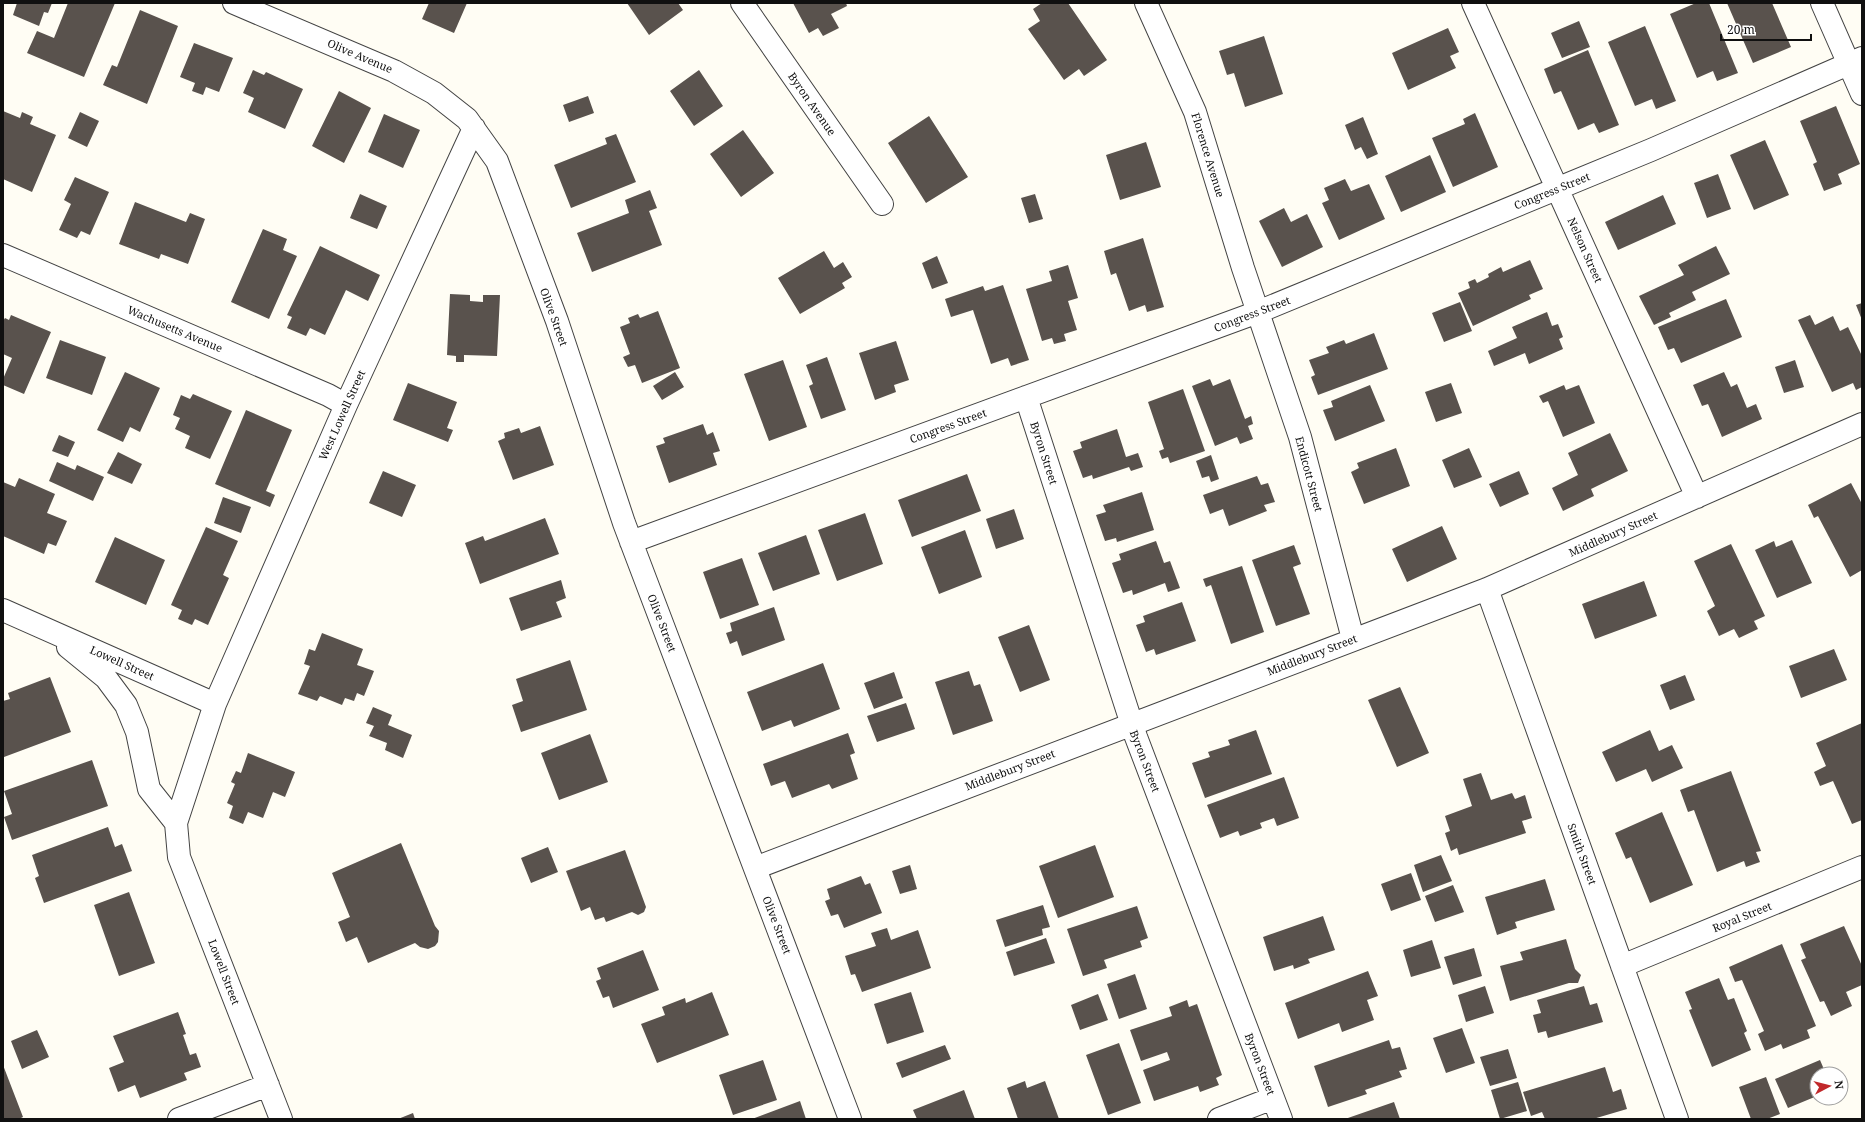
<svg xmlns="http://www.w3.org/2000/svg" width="1865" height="1122" font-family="'Noto Serif',serif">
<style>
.building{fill:#59524d}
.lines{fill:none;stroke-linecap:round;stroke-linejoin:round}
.street-casing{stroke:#434343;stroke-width:24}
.street{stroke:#fff;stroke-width:22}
.labels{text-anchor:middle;stroke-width:4;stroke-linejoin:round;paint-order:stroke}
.street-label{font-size:11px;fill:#101010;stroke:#fff}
</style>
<rect width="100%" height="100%" fill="#fffdf4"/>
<path class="building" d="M17 3H52L48 13 44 12 39 26 13 15Z
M68 3H115L84 77 27 53 37 31 54 38Z
M429 3H467L454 33 422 19Z
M627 3H678L683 10 649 35Z
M793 3H846L847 6 831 14 839 28 823 36 818 28 809 33Z
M1042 3H1068L1107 60 1084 76 1079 69 1064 80 1028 29 1040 21 1033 9Z
M1696 3H1709L1738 73 1717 81 1713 71 1697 78 1670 14Z
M1727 3H1772L1791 47 1753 63Z
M140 10 178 26 147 104 103 85 112 65 117 67Z
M1579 21 1590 47 1562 58 1551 33Z
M1645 26 1676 101 1656 109 1652 99 1635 106 1608 42Z
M1448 28 1459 52 1450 56 1456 68 1408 90 1392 53Z
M1264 36 1283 94 1245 107 1234 73 1227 75 1219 51Z
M194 43 233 58 219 92 206 87 203 95 192 91 195 83 180 77Z
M1588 50 1619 125 1599 133 1594 123 1578 130 1561 91 1554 94 1544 69Z
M253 70 264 75 266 72 303 89 285 129 248 112 254 98 243 93Z
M699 70 723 106 694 126 670 91Z
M339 91 371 108 344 163 312 146Z
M588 96 594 113 569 122 563 105Z
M1836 106 1860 164 1838 174 1842 184 1824 191 1813 164 1817 162 1800 121Z
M3 111 20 118 22 112 33 117 30 124 56 135 32 192 3 179Z
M80 112 99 121 87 147 68 138Z
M1475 113 1498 167 1453 187 1432 138 1465 124 1463 119Z
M384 114 420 130 403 168 368 152Z
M929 116 968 177 926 203 888 143Z
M1363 117 1378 154 1367 159 1361 147 1355 150 1345 125Z
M743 130 774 173 741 197 710 154Z
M616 134 636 182 571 208 554 165 607 144 605 138Z
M1765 140 1789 195 1754 210 1730 155Z
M1146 142 1161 187 1120 200 1106 155Z
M1430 155 1446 192 1401 212 1385 176Z
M1718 174 1731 209 1707 218 1694 183Z
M75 177 109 192 90 235 81 231 77 238 59 230 71 204 64 200Z
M1345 179 1351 191 1369 184 1385 219 1339 240 1322 203 1329 200 1324 188Z
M650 190 657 208 649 211 662 245 592 272 577 233 629 213 625 200Z
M360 194 387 206 377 229 350 218Z
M1035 194 1043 219 1029 223 1021 198Z
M1663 195 1676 224 1618 250 1605 222Z
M135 202 186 222 190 213 205 219 188 264 161 254 159 259 119 244Z
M1284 208 1291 222 1307 214 1323 247 1282 267 1259 221Z
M263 229 287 239 283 250 297 256 269 319 231 302Z
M1143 238 1164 307 1147 312 1145 305 1129 311 1116 273 1111 275 1104 251Z
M320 246 380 275 368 301 346 290 325 335 310 328 306 336 287 328 292 317 287 315Z
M1716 246 1730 274 1692 292 1696 300 1669 313 1671 317 1654 325 1639 296 1684 275 1678 265Z
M824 251 834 268 843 262 852 277 842 283 845 288 800 314 778 278Z
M937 256 948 283 932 289 922 263Z
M1530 260 1543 289 1529 295 1531 299 1473 326 1458 293 1470 288 1468 282 1475 279 1477 283 1489 277 1488 274 1501 267 1503 272Z
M1068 265 1078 298 1068 301 1077 330 1064 334 1066 341 1054 344 1052 338 1042 341 1026 289 1052 281 1049 271Z
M1003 285 1029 360 1011 366 1008 358 991 364 973 310 951 317 945 299 983 286 985 291Z
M450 294 470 295V301L483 302V295H500L497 356 464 355V362H456V356L447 355Z
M1726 299 1742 337 1681 363 1674 348 1668 350 1658 327Z
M1460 302 1472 331 1444 342 1432 313Z
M1862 303V320L1856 305Z
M658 311 680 368 642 383 635 365 628 367 623 357 630 354 620 327 630 323 628 318 638 314 640 318Z
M1547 312 1552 326 1558 324 1563 337 1559 339 1563 349 1529 364 1525 353 1494 366 1488 351 1517 338 1512 327Z
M11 315 51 332 24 394 3 385V379L12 358 3 354V321L5 318 9 320Z
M1810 315 1815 325 1833 316 1840 331 1848 327 1862 356V387L1856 390 1853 383 1832 392 1798 320Z
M1374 333 1388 369 1318 395 1311 377 1315 375 1309 360 1329 353 1326 347 1344 340 1346 344Z
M60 340 106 357 92 395 46 378Z
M896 341 909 380 894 385 896 392 875 400 859 353Z
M827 357 846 410 821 419 809 386 813 384 806 365Z
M783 360 807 427 769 441 744 374Z
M1795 360 1804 387 1784 393 1775 367Z
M125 372 160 388 140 432 130 427 123 442 97 430Z
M675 372 684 387 662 400 653 386Z
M1724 372 1731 387 1737 384 1747 408 1756 404 1762 419 1722 437 1708 404 1702 406 1693 385Z
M1210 379 1213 386 1230 379 1245 419 1251 416 1253 424 1248 426 1253 439 1240 444 1237 437 1215 446 1192 386Z
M408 383 457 402 447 428 453 430 448 442 393 420Z
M1451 383 1462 413 1436 422 1425 392Z
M1370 385 1385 421 1335 441 1323 410 1333 407 1331 401Z
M1564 385 1566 390 1579 385 1595 423 1563 437 1548 401 1543 403 1539 396Z
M1183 389 1205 451 1170 463 1168 457 1162 459 1159 451 1164 449 1148 402Z
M193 394 232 411 210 459 185 448 190 436 175 429 180 418 173 415 181 395 190 399Z
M246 410 292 430 266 491 275 495 270 507 215 484Z
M703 424 707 435 713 432 720 451 713 453 717 465 669 483 656 446 665 443 663 438Z
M540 426 554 465 513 480 498 441 505 438 504 433 519 428 521 433Z
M1117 429 1126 457 1138 453 1143 467 1131 471 1129 467 1093 479 1092 475 1083 478 1073 451 1082 448 1080 442Z
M1610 433 1628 471 1591 489 1594 496 1563 511 1552 488 1578 475 1568 453Z
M59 435 75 442 68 457 52 451Z
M1396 448 1410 486 1364 504 1351 472 1359 468 1357 463Z
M1469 448 1482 477 1454 488 1442 460Z
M118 452 142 464 132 484 107 473Z
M1211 455 1219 479 1211 482 1209 476 1202 478 1196 461Z
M57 462 75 470 77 465 104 477 93 501 49 481Z
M383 471 416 485 402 517 369 503Z
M1519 471 1529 494 1500 507 1489 484Z
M967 474 981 511 912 537 898 500Z
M1257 476 1261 485 1268 483 1275 502 1264 505 1267 511 1229 526 1223 509 1210 514 1203 495Z
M19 478 55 494 47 513 67 521 56 546 48 543 44 554 3 536V482L15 487Z
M1851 483 1862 504V570L1850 577 1818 516 1814 518 1808 505Z
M1142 492 1154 530 1117 542 1116 538 1105 541 1096 515 1106 512 1103 505Z
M223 497 251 507 241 533 214 523Z
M1014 509 1024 539 996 549 986 519Z
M865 513 883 564 837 581 818 530Z
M545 518 559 554 480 584 465 543 483 536 485 541Z
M1442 526 1457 559 1407 582 1392 549Z
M206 527 238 541 223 575 229 578 208 625 195 619 192 625 178 619 182 610 171 605Z
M965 530 982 577 939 594 921 547Z
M806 535 820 574 773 591 758 553Z
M115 537 165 560 146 605 95 582Z
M1792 540 1812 583 1777 598 1755 550 1774 541 1776 547Z
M1156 541 1164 563 1170 561 1180 588 1168 592 1165 583 1133 595 1132 590 1123 593 1112 563 1121 560 1119 554Z
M1731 544 1765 616 1754 621 1758 629 1739 638 1734 629 1719 636 1707 611 1715 606 1694 561Z
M1294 545 1301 564 1293 567 1310 614 1276 626 1252 560Z
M742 558 759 605 720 619 703 572Z
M1242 566 1264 632 1231 644 1211 585 1206 587 1203 579Z
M561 580 566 598 556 602 562 617 521 631 509 598Z
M1644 581 1657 616 1595 639 1582 604Z
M1182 602 1196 641 1156 655 1154 649 1146 652 1136 625 1145 622 1143 616Z
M774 607 785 640 742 656 737 641 730 644 726 633 732 631 730 623Z
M1029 625 1050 680 1020 692 998 637Z
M322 633 363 649 357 665 374 671 364 696 357 693 354 701 345 698 342 705 320 696 317 701 298 694 310 666 304 664 309 649 315 651Z
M1834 649 1847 680 1801 698 1789 666Z
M570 660 587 710 521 732 512 705 523 701 516 679Z
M823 663 840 709 794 727 791 720 762 731 747 692Z
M969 671 974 686 980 684 993 721 953 735 935 682Z
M894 672 903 698 874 709 864 683Z
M1685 675 1695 700 1670 710 1660 685Z
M50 677 71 732 4 757 3 701 10 699 8 693Z
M1400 687 1429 753 1397 767 1368 700Z
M906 703 915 729 877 742 867 716Z
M373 707 392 715 388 725 412 735 403 758 385 750 387 743 369 736 374 726 366 723Z
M1862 723V820L1852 824 1833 781 1820 786 1814 772 1826 766 1816 743Z
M1256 730 1272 774 1205 798 1192 763 1210 757 1208 752 1230 745 1228 740Z
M1650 730 1659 751 1672 745 1683 768 1652 782 1646 769 1616 782 1602 752Z
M848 733 855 753 850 755 858 779 832 789 829 784 792 798 785 781 771 786 763 764Z
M590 734 608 782 559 800 541 753Z
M248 753 295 772 285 797 273 792 263 818 248 812 243 824 229 818 233 806 227 803 235 784 231 782 236 771 241 773Z
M92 760 108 806 12 840 4 817 12 814 4 791Z
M1731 771 1761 851 1756 852 1760 862 1746 867 1744 861 1717 872 1694 810 1688 812 1680 790Z
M1481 773 1491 800 1512 793 1515 799 1525 795 1532 818 1522 821 1526 833 1459 855 1457 848 1451 851 1445 833 1450 831 1445 816 1472 806 1463 779Z
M1284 777 1299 818 1277 826 1274 818 1260 823 1262 828 1240 836 1238 831 1220 838 1207 805Z
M1662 812 1693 885 1650 903 1631 857 1626 859 1615 833Z
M108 827 115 847 122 844 132 871 44 903 35 878 39 876 32 855Z
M401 843 435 926 439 931 438 942 435 946 428 949 420 947 415 943 368 963 357 937 346 942 338 922 350 917 332 873Z
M1095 845 1114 897 1058 918 1039 866Z
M548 847 558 872 531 883 521 858Z
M625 850 646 907 644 912 638 915 632 912 606 922 604 917 595 920 590 907 581 911 566 871Z
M1441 855 1452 881 1423 892 1414 865Z
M910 865 917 889 900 894 892 871Z
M1411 873 1421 900 1391 911 1381 884Z
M861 876 865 885 870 883 882 913 844 928 838 914 831 916 825 901 830 899 827 889Z
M1545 879 1555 910 1515 922 1517 928 1497 935 1485 897Z
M1453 885 1464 912 1435 922 1425 896Z
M129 892 155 963 119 976 94 905Z
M1043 905 1050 927 1042 929 1043 935 1005 947 996 920Z
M1137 906 1148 938 1140 941 1142 947 1104 960 1107 968 1083 976 1067 929Z
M1323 916 1335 950 1308 959 1310 963 1294 969 1293 965 1274 971 1263 937Z
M1844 926 1862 966V985L1846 992 1852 1006 1831 1016 1824 1001 1820 1002 1801 960 1806 958 1800 944Z
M887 928 891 940 918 930 931 968 862 992 855 974 851 975 845 956 876 946 871 933Z
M1046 938 1055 963 1014 976 1006 952Z
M1566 939 1575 969 1581 975 1578 983H1569L1510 1001 1500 966 1523 960 1520 952Z
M1432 940 1441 968 1411 977 1403 950Z
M1782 944 1816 1026 1807 1030 1810 1038 1783 1049 1781 1044 1765 1051 1758 1034 1764 1031 1742 980 1735 982 1729 967Z
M1474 948 1482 976 1453 985 1444 957Z
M643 950 659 990 613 1008 609 996 603 998 596 981 601 979 597 968Z
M1368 971 1378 996 1367 1000 1374 1020 1342 1032 1339 1023 1298 1039 1285 1003Z
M1135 974 1147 1009 1119 1019 1107 984Z
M1719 978 1728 1000 1734 998 1747 1031 1744 1033 1751 1050 1712 1067 1689 1010 1692 1009 1685 992Z
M1485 986 1494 1013 1466 1022 1458 995Z
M1584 986 1590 1005 1597 1003 1603 1022 1548 1038 1546 1031 1538 1033 1533 1015 1541 1013 1537 1000Z
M712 992 729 1035 657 1063 641 1024 665 1015 662 1007 685 998 686 1003Z
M911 992 924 1032 887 1044 874 1004Z
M1098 994 1108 1020 1080 1030 1071 1005Z
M1187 1000 1189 1007 1197 1004 1222 1075 1216 1078 1219 1085 1200 1092 1198 1086 1154 1101 1143 1070 1170 1060 1167 1052 1141 1061 1130 1030 1172 1016 1169 1007Z
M178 1012 186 1034 183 1035 190 1055 196 1053 201 1067 184 1073 187 1080 140 1098 135 1085 118 1092 109 1068 124 1062 113 1036Z
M1462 1028 1475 1063 1446 1073 1433 1038Z
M37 1030 49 1057 22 1069 11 1041Z
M1389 1040 1392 1049 1400 1047 1407 1069 1399 1071 1402 1077 1365 1090 1367 1094 1328 1107 1314 1066Z
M1119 1043 1141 1103 1108 1115 1086 1055Z
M945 1045 951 1059 902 1078 896 1063Z
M1508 1049 1517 1078 1490 1086 1480 1057Z
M763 1060 777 1100 733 1115 719 1075Z
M1820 1060 1826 1074H1817V1096L1788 1108 1775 1079Z
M3 1065 23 1117 19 1119H3Z
M1605 1067 1613 1092 1621 1089 1627 1109 1593 1119H1545L1542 1112 1531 1116 1523 1092Z
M1766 1077 1780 1114 1767 1119H1751L1739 1087Z
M1025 1081 1027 1088 1045 1081 1059 1119H1018L1007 1088Z
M1518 1082 1527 1111 1500 1119 1491 1090Z
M964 1090 975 1119H917L913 1110Z
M800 1101 806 1119H752Z
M1394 1102 1400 1119H1345Z
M413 1113 415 1119H398Z"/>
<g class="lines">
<g class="street-casing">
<path id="street" d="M234 3 394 71 434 93 467 119 497 161 557 321 624 523 850 1119
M742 3 882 204
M1146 3 1195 112 1243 268 1300 437 1353 639
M1473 3 1697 497
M1822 3 1862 94
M3 255 328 395 346 405
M1026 397 1136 737 1281 1119
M631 542 1258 312 1651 150 1862 58
M1487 589 1677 1119
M3 610 215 704 176 823 179 857 281 1119
M68 647 106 678 126 705 137 732 149 789 176 823
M215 704 346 405 474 128
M755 868 1487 589 1862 424
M1622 966 1862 867
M179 1119 268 1085
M1219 1119 1273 1098"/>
</g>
<use href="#street" class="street"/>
</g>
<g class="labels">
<g class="street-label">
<text transform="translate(360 56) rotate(23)" y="4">Olive Avenue</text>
<text transform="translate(812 104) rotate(55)" y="4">Byron Avenue</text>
<text transform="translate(1208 155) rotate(73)" y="4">Florence Avenue</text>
<text transform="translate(1552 191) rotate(-22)" y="4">Congress Street</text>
<text transform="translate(1585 250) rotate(66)" y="4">Nelson Street</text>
<text transform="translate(1252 314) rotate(-21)" y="4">Congress Street</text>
<text transform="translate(554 317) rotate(70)" y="4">Olive Street</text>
<text transform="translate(175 329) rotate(23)" y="4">Wachusetts Avenue</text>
<text transform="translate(342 415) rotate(-66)" y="4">West Lowell Street</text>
<text transform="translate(948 426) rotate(-20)" y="4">Congress Street</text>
<text transform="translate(1044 453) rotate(72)" y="4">Byron Street</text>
<text transform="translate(1309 474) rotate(75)" y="4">Endicott Street</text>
<text transform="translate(1613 534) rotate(-24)" y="4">Middlebury Street</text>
<text transform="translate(662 623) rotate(69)" y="4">Olive Street</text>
<text transform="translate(1312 655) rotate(-21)" y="4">Middlebury Street</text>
<text transform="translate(122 663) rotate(24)" y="4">Lowell Street</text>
<text transform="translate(1145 761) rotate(69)" y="4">Byron Street</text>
<text transform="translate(1010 770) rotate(-21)" y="4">Middlebury Street</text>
<text transform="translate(1582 854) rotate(70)" y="4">Smith Street</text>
<text transform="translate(1742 917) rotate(-22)" y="4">Royal Street</text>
<text transform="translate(777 925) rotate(69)" y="4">Olive Street</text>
<text transform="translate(224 972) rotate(69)" y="4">Lowell Street</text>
<text transform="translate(1260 1064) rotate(69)" y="4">Byron Street</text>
</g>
</g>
<rect width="1865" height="1122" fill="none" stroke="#101010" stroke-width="8"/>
<g transform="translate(1829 1086) rotate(83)"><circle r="19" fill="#ffffff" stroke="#9f9f9f"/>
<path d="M0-3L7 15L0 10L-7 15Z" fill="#c1282b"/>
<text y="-6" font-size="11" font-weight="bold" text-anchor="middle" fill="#101010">N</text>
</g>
<path d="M1721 34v6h90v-6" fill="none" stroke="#101010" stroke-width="2"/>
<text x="1727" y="34" font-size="12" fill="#101010" stroke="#ffffff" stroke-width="3" paint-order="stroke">20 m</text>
</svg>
